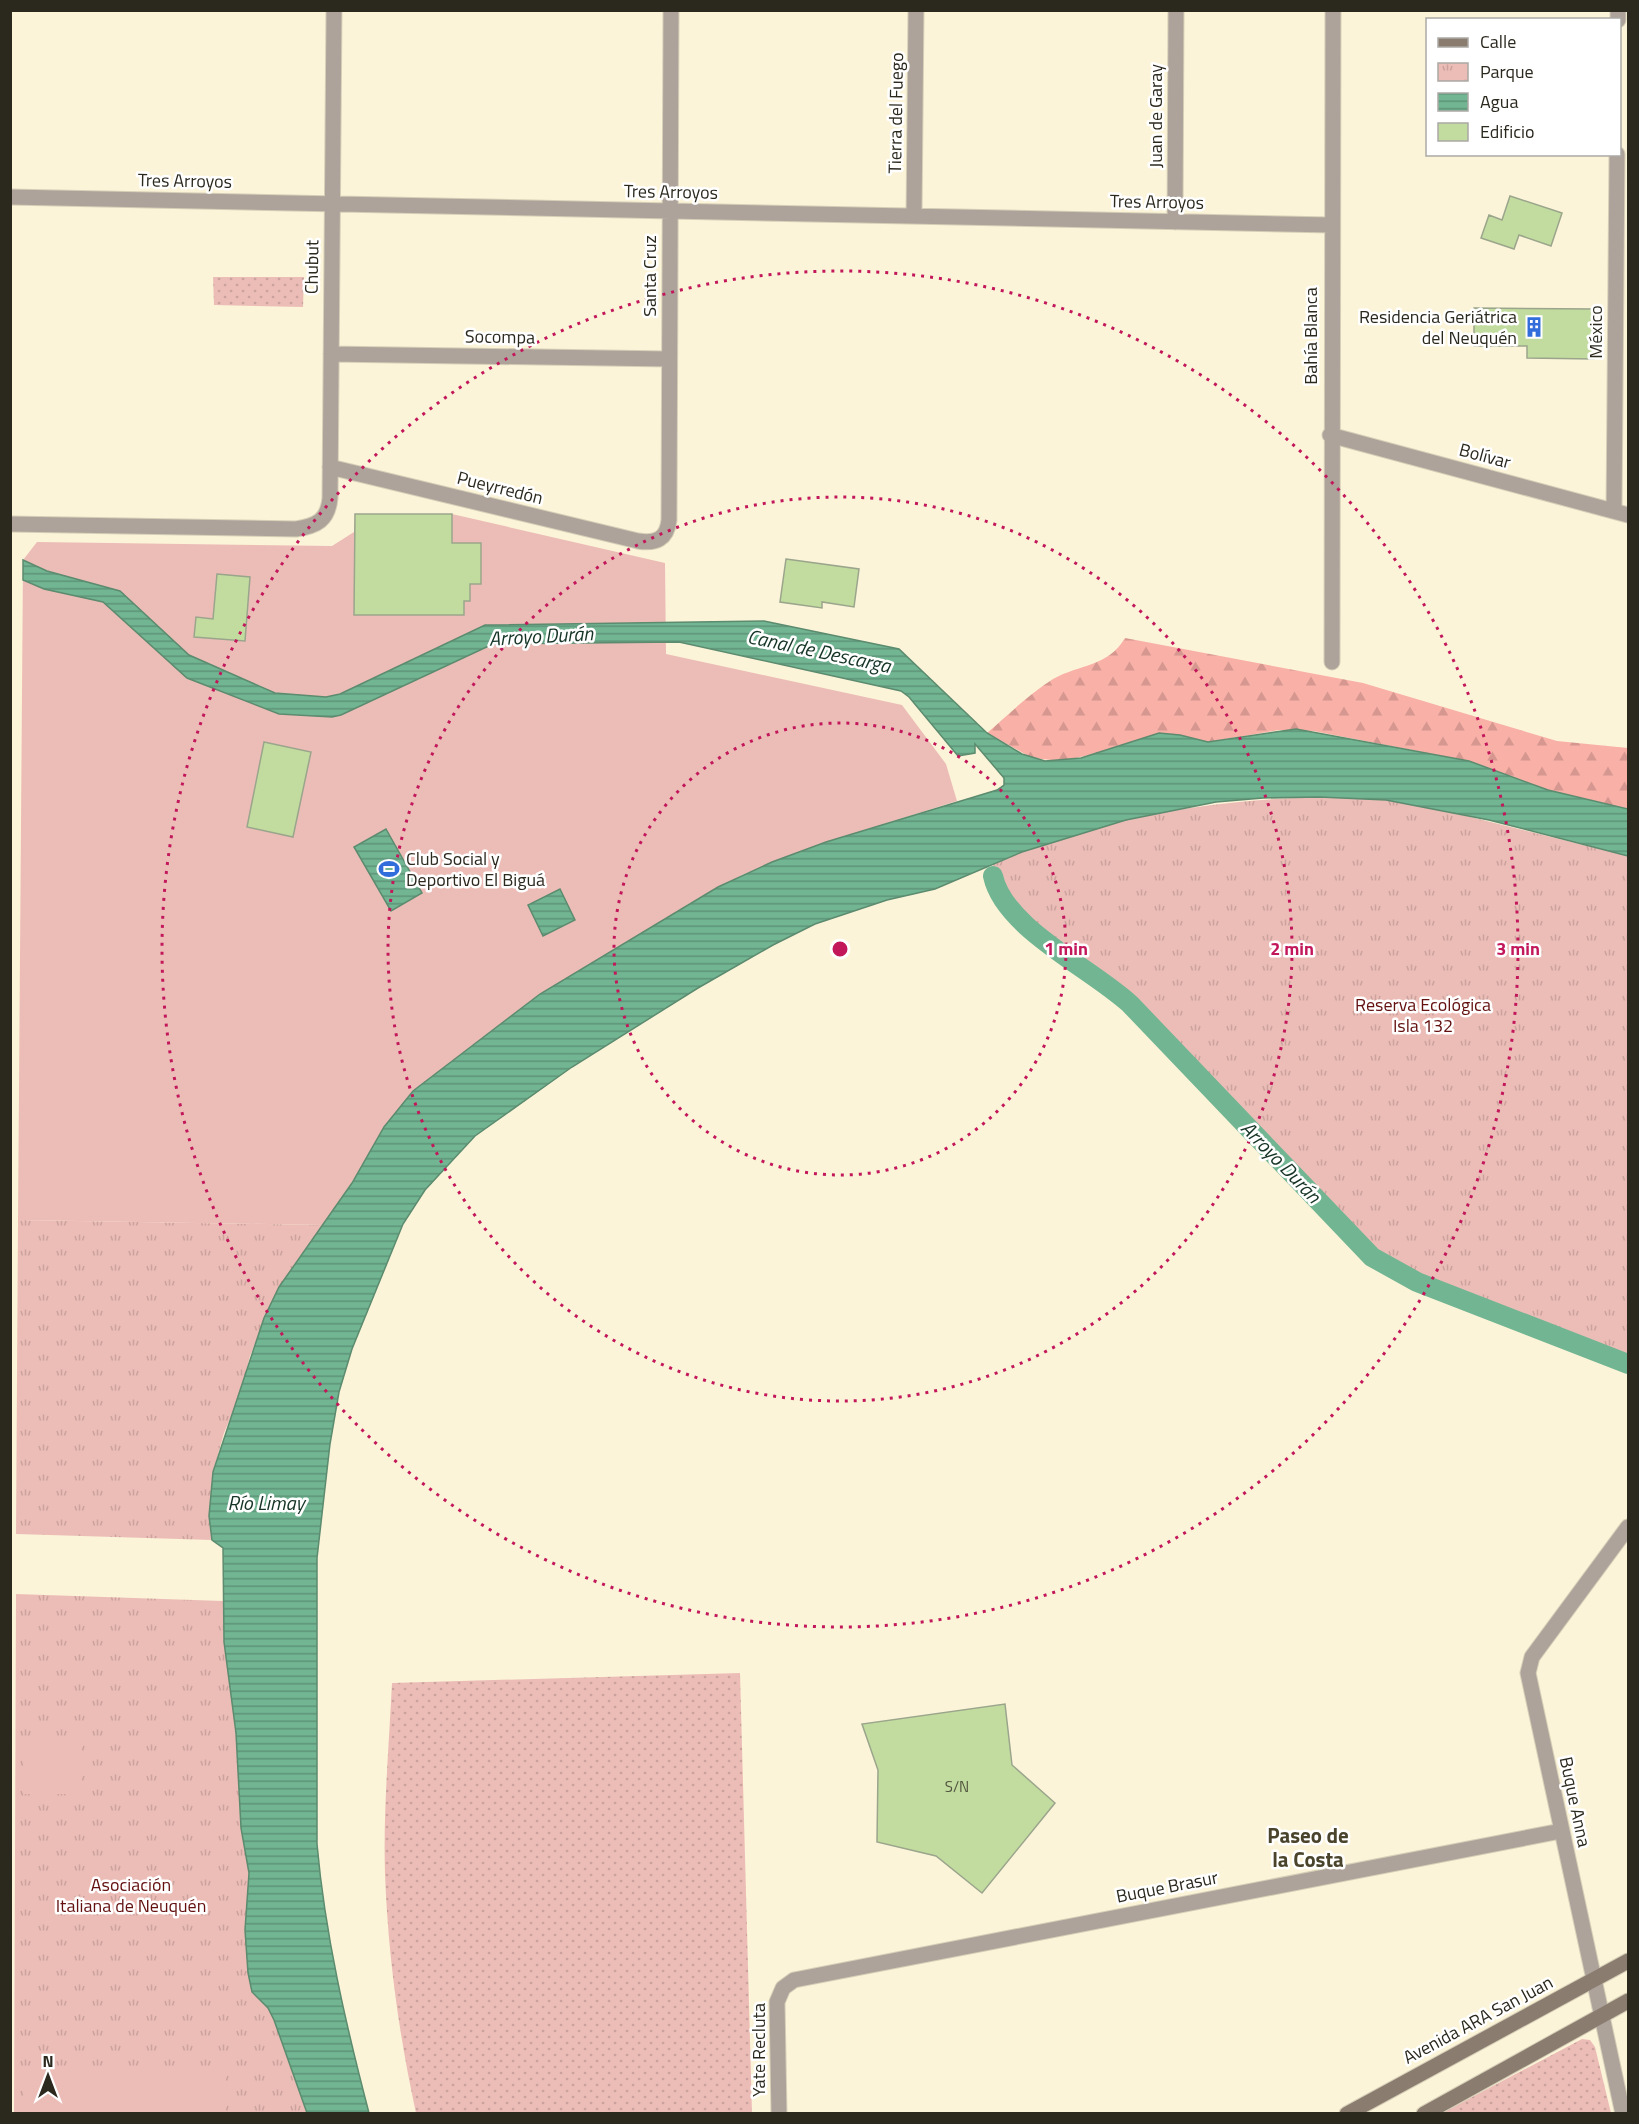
<svg xmlns="http://www.w3.org/2000/svg" width="1639" height="2124" font-family="'Titillium Web',sans-serif">
<style>
.grass{fill:url(#grass-dots)}
.forest{fill:url(#forest-firs)}
.park{fill:url(#park-tufts)}
.garden{fill:#ecbdb7}
.water{fill:url(#water-rules);stroke:#5c8b6f;stroke-width:1.5}
.lines{fill:none;stroke-linecap:round;stroke-linejoin:round}
.canal{stroke:#71b592;stroke-width:20}
.building{fill:#c2dc9f;stroke:#9aa58c;stroke-width:1.5}
.minor-casing{stroke:#d6cfb7;stroke-width:17}
.secondary-casing{stroke:#d6cfb7;stroke-width:17}
.minor{stroke:#ada39b;stroke-width:15}
.secondary{stroke:#8b7c70;stroke-width:15}
.ring{fill:none;stroke:#c2185b;stroke-width:3;stroke-dasharray:3 6}
.labels{text-anchor:middle;stroke-width:5;stroke-linejoin:round;paint-order:stroke}
.number-label{font-size:15px;fill:#51553e}
.street-label{font-size:18px;fill:#2b281e;stroke:#fff}
.poi-label{font-size:18px;fill:#2b281e;stroke:#fff;text-anchor:end}
.park-label{font-size:18px;fill:#63100f;stroke:#fff}
.water-label{font-size:20px;font-style:italic;fill:#153425;stroke:#fff}
.quarter-label{font-size:21px;font-weight:bold;fill:#4b442d;stroke:#fff}
.centre{fill:#c2185b;stroke:#fff;stroke-width:3}
.ring-label{font-size:18px;text-anchor:middle;font-weight:bold;fill:#c2185b;stroke:#fff;stroke-width:5;stroke-linejoin:round;paint-order:stroke}
</style>
<defs>
<pattern id="grass-dots" width="8" height="8" patternUnits="userSpaceOnUse" patternTransform="scale(1.5)"><rect width="8" height="8" fill="#ecbdb7"/><path d="M2 2h.1M6 6h.1" fill="none" stroke="#cba29d" stroke-width="1.8" stroke-linecap="round"/></pattern>
<pattern id="forest-firs" width="22" height="20" patternUnits="userSpaceOnUse" patternTransform="scale(1.5)"><rect width="22" height="20" fill="#f8b0a7"/><path d="M5 1l3.5 6h-7zM16 11l3.5 6h-7z" fill="#d5978f"/></pattern>
<pattern id="park-tufts" width="24" height="20" patternUnits="userSpaceOnUse" patternTransform="scale(1.5)"><rect width="24" height="20" fill="#ecbdb7"/><path d="M3 7l-1-3M5 7V3M7 7l1-3M15 17l-1-3M17 17v-4M19 17l1-3" fill="none" stroke="#cba29d"/></pattern>
<pattern id="water-rules" width="6" height="5" patternUnits="userSpaceOnUse" patternTransform="scale(1.5)"><rect width="6" height="5" fill="#71b592"/><path d="M0 2.5h6" fill="none" stroke="#5d9377"/></pattern>
</defs>
<rect width="100%" height="100%" fill="#fcf4d8"/>
<path class="grass" d="M213 277H304L303 307 214 305Z
M740 1673 752 2113H416C399 2035 388 1955 385 1874 383 1811 389 1746 392 1683Z
M1582 2039 1590 2040 1595 2047 1611 2113 1440 2114Z"/>
<path class="forest" d="M1125 638 1363 683 1557 741 1628 748V809L1548 790 1469 761 1313 731 1279 730 1208 742 1159 733 1098 753 1062 761 1032 758 987 733C1008 715 1029 694 1053 679 1080 664 1108 667 1125 638Z"/>
<path class="park" d="M1319 797 1386 800 1430 807 1628 856V1364L1417 1282 1372 1257 1130 1004C1096 973 1020 934 1000 897 994 887 993 877 993 865 1094 818 1208 800 1319 797Z
M18 1220 323 1225 279 1287 250 1356 240 1395 224 1433 213 1472 209 1516 212 1540 16 1534Z
M16 1594 223 1601 224 1642 236 1733 241 1828 249 1873 246 1914 252 1992 268 2008 274 2020 307 2113 14 2114Z"/>
<path class="garden" d="M355 514H452L665 563 666 654 902 705 946 764 957 801 826 842 742 875 690 903 627 944 540 994 413 1091 323 1225 18 1220 23 560 37 542 332 546 354 532Z
M24 1737H82V1794H24Z
M24 2069H226V2113H24Z"/>
<path class="water" d="M23 560 47 571 120 591 189 655 275 693 326 697 340 694 485 625 764 621 899 649 987 733 1022 754 1045 761 1081 758 1159 733 1180 735 1208 742 1296 729 1469 761 1548 790 1628 809V856L1489 820 1386 800 1319 797 1263 798 1216 802 1126 820 1022 852 935 889 887 900 815 924 773 945 698 988 572 1067 475 1136 425 1190 403 1224 352 1349 339 1392 330 1444 317 1558V1844C325 1935 346 2025 369 2113H307L274 2020 268 2008 252 1992 248 1973 245 1930 249 1873 241 1828 236 1733 224 1642 223 1548 212 1540 209 1516 213 1472 264 1318 279 1287 352 1183 384 1127 413 1091 540 994 718 887 772 862 826 842 997 790 1004 785V778L975 744V753L958 756 909 697 901 691 679 642 493 644 341 715 332 717 279 714 187 678 103 602 44 589 23 580Z
M386 829 422 893 391 911 354 847Z
M560 889 575 920 543 936 528 905Z"/>
<g class="lines">
<path class="canal" d="M993 876C1004 928 1091 968 1130 1004L1372 1257 1417 1282 1628 1364"/>
</g>
<path class="building" d="M1510 196 1562 213 1551 246 1519 235 1514 249 1481 238 1489 215 1502 220Z
M1474 308 1594 309V359L1527 358V346H1474Z
M355 514H452V543H481V584H470V601H464V615H354Z
M786 559 859 569 854 607 822 602V608L780 602Z
M217 574 250 577 245 641 194 637 196 617 213 619Z
M264 742 311 752 293 837 247 827Z
M1005 1704 1012 1765 1055 1803 982 1893 936 1856 877 1842 878 1770 862 1724Z"/>
<g class="lines">
<g class="minor-casing">
<path id="minor" d="M1618 20V10
M10 197 1331 225
M914 216 916 10
M1175 222 1176 10
M331 354 669 359
M1330 435 1628 515
M330 467 638 541C656 544 667 539 669 520L671 10
M1614 510 1617 154
M10 524 296 529C317 526 328 520 330 498L334 10
M1332 662 1333 10
M779 2114 777 2002 783 1988 794 1980 1561 1831
M1623 2114 1528 1673 1532 1657 1628 1527"/>
</g>
<g class="secondary-casing">
<path id="secondary" d="M1347 2114 1628 1961
M1424 2114 1628 2001"/>
</g>
<use href="#minor" class="minor"/>
<use href="#secondary" class="secondary"/>
</g>
<g class="ring">
<circle cx="840" cy="949" r="226"/>
<circle cx="840" cy="949" r="452"/>
<circle cx="840" cy="949" r="678"/>
</g>
<defs>
<g id="building-bare" transform="scale(1.62)"><path d="M-4-6H4V6H1V3H-1V6H-4ZM-2.5-4.3h1.7v1.8h-1.7ZM.8-4.3h1.7v1.8H.8ZM-2.5-1h1.7V.8h-1.7ZM.8-1h1.7V.8H.8Z" fill="#316ddb" stroke="#fff" stroke-width="2.5" paint-order="stroke"/></g>
<g id="stadium-bare" transform="scale(1.62)"><path d="M0-5a6.5 5 0 1 0 0 10a6.5 5 0 1 0 0-10ZM-3.5-1.8h7v3.6h-7Z" fill="#316ddb" stroke="#fff" stroke-width="2.5" paint-order="stroke"/></g>
</defs>
<g fill-rule="evenodd">
<use href="#building-bare" x="1534" y="327"/>
<use href="#stadium-bare" x="389" y="869"/>
</g>
<g class="labels">
<g class="number-label">
<text x="957" y="1792">S/N</text>
</g>
<g class="street-label">
<text transform="translate(896 113) rotate(-89)" y="6">Tierra del Fuego</text>
<text transform="translate(1156 116) rotate(-90)" y="6">Juan de Garay</text>
<text transform="translate(185 181) rotate(1)" y="6">Tres Arroyos</text>
<text transform="translate(671 192) rotate(1)" y="6">Tres Arroyos</text>
<text transform="translate(1157 202) rotate(1)" y="6">Tres Arroyos</text>
<text transform="translate(312 267) rotate(-89)" y="6">Chubut</text>
<text transform="translate(650 276) rotate(-90)" y="6">Santa Cruz</text>
<text transform="translate(1596 332) rotate(-90)" y="6">México</text>
<text transform="translate(1311 336) rotate(-90)" y="6">Bahía Blanca</text>
<text transform="translate(500 337) rotate(1)" y="6">Socompa</text>
<text transform="translate(1485 456) rotate(15)" y="6">Bolívar</text>
<text transform="translate(500 488) rotate(14)" y="6">Pueyrredón</text>
<text transform="translate(1575 1802) rotate(78)" y="6">Buque Anna</text>
<text transform="translate(1167 1887) rotate(-11)" y="6">Buque Brasur</text>
<text transform="translate(1478 2020) rotate(-28)" y="6">Avenida ARA San Juan</text>
<text transform="translate(759 2050) rotate(-90)" y="6">Yate Recluta</text>
</g>
<g class="poi-label">
<text x="1517" y="323">Residencia Geriátrica<tspan x="1517" dy="21">del Neuquén</tspan></text>
<text x="406" y="865" text-anchor="start">Club Social y<tspan x="406" dy="21">Deportivo El Biguá</tspan></text>
</g>
<g class="park-label">
<text x="1423" y="1011">Reserva Ecológica<tspan x="1423" dy="21">Isla 132</tspan></text>
<text x="131" y="1891">Asociación<tspan x="131" dy="21">Italiana de Neuquén</tspan></text>
</g>
<g class="water-label">
<text transform="translate(541 636) rotate(-3)" y="7">Arroyo Durán</text>
<text transform="translate(819 651) rotate(12)" y="7">Canal de Descarga</text>
<text transform="translate(1281 1162) rotate(46)" y="7">Arroyo Durán</text>
<text x="266" y="1510">Río Limay</text>
</g>
<g class="quarter-label">
<text x="1308" y="1843">Paseo de<tspan x="1308" dy="24">la Costa</tspan></text>
</g>
</g>
<circle cx="840" cy="949" r="9" class="centre"/>
<g class="ring-label">
<text x="1066" y="955">1 min</text>
<text x="1292" y="955">2 min</text>
<text x="1518" y="955">3 min</text>
</g>
<rect width="1639" height="2124" fill="none" stroke="#2b281e" stroke-width="24"/>
<rect x="1426" y="18" width="195" height="138" fill="#ffffff" stroke="#aaa9a5" stroke-width="1.5"/>
<rect x="1438" y="38" width="30" height="9" fill="#8b7c70" stroke="#aaa9a5" stroke-width="1.5"/>
<text x="1480" y="48" font-size="18" fill="#2b281e">Calle</text>
<rect x="1438" y="63" width="30" height="18" fill="url(#park-tufts)" stroke="#aaa9a5" stroke-width="1.5"/>
<text x="1480" y="78" font-size="18" fill="#2b281e">Parque</text>
<rect x="1438" y="93" width="30" height="18" fill="url(#water-rules)" stroke="#aaa9a5" stroke-width="1.5"/>
<text x="1480" y="108" font-size="18" fill="#2b281e">Agua</text>
<rect x="1438" y="123" width="30" height="18" fill="#c2dc9f" stroke="#aaa9a5" stroke-width="1.5"/>
<text x="1480" y="138" font-size="18" fill="#2b281e">Edificio</text>
<g transform="translate(48 2076)" stroke="#ffffff" stroke-width="4.5" paint-order="stroke">
<path d="M0-4.5L10 22L0 15L-10 22Z" fill="#2b281e"/>
<text y="-9" font-size="16" font-weight="bold" text-anchor="middle" fill="#2b281e">N</text>
</g>
</svg>
